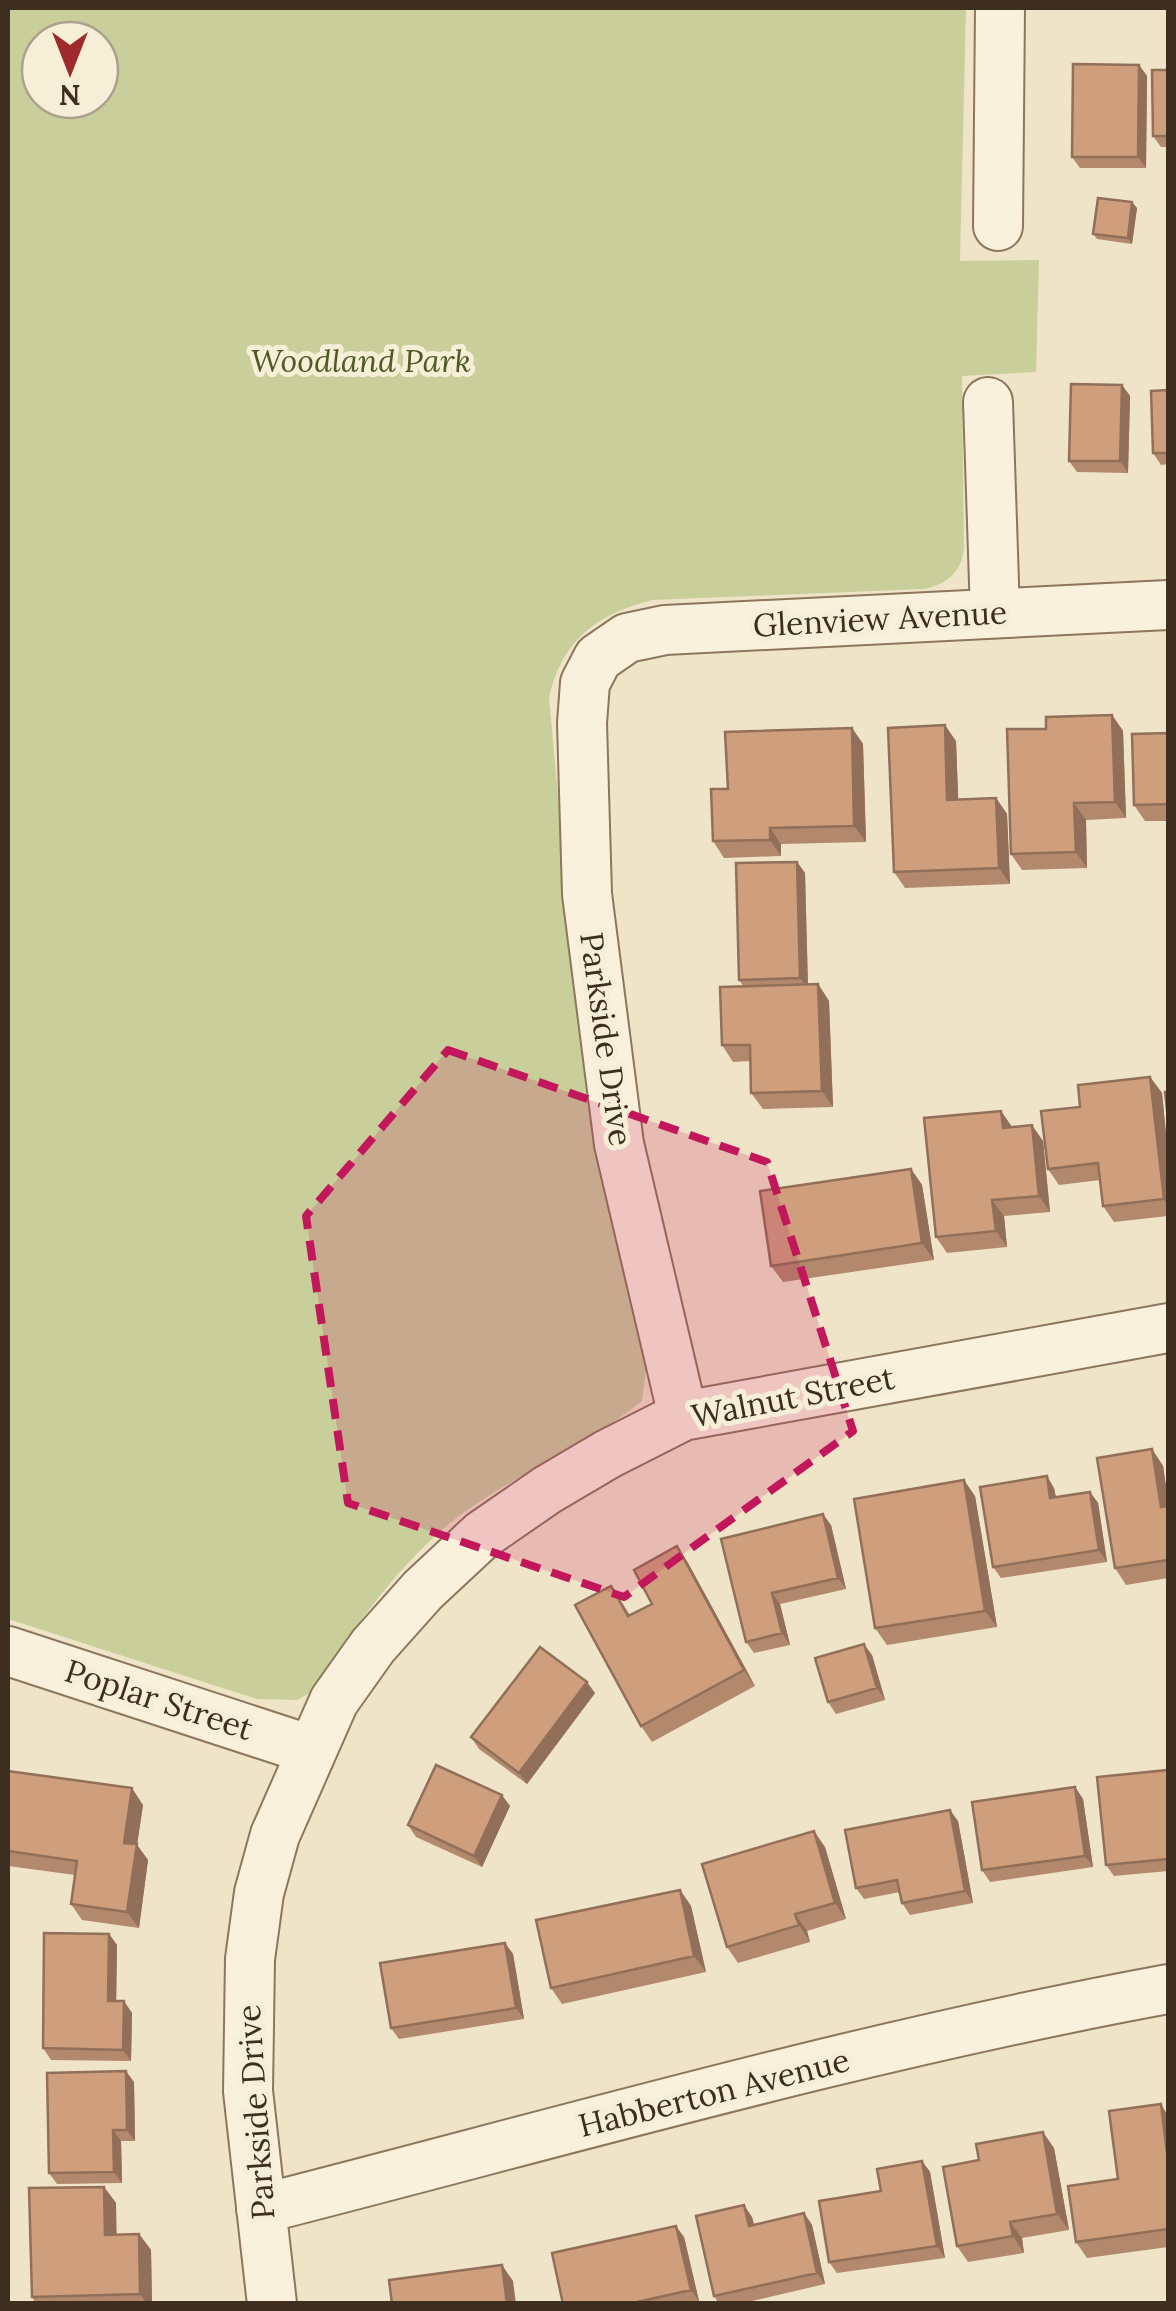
<svg xmlns="http://www.w3.org/2000/svg" width="1176" height="2311" font-family="Lora,serif">
<style>
.green{fill:#c9cf9b;fill-rule:evenodd}
.lines{fill:none;stroke-linecap:round;stroke-linejoin:round}
.minor-casing{stroke:#8d765c;stroke-width:52}
.minor{stroke:#faf1dc;stroke-width:48}
.wall{fill:#b2896c}
.shaded-wall{fill:#916f58}
.building{fill:#cf9f7d;stroke:#916f58;stroke-width:2.5}
.marked{fill:#c2185b;fill-opacity:0.2;stroke:#c2185b;stroke-width:8;stroke-dasharray:20 12;stroke-linejoin:round}
.labels{text-anchor:middle;stroke-width:10;stroke-linejoin:round;paint-order:stroke}
.park-label{font-size:32px;font-style:italic;fill:#4d5a26;stroke:#f7eed8}
.street-label{font-size:32px;fill:#3d2e20;stroke:#f7eed8}
</style>
<rect width="100%" height="100%" fill="#f0e4c8"/>
<path class="green" d="M8 8H966L960 261 1039 260 1036 372 962 376 964 547C962 572 948 583 925 589L652 600C596 615 563 639 549 697L582 1058 607 1200 648 1356 642 1401C586 1446 517 1473 459 1516 401 1560 350 1633 310 1693L297 1700 257 1699 8 1619ZM40 40H100V100H40Z"/>
<g class="lines">
<g class="minor-casing">
<path id="minor" d="M998 226 1000 8
M988 402 995 613
M683 1416 619 1144 587 894 582 723 585 683 598 658 627 638 665 630 1168 605
M8 1651 311 1750
M261 2209C562 2132 863 2045 1168 1989
M272 2304 248 2091 250 1959 259 1893 275 1835 334 1701 373 1646 423 1590 482 1535 547 1490 608 1454 683 1416 1168 1328"/>
</g>
<use href="#minor" class="minor"/>
</g>
<path class="wall" d="M1139 65 1147 76 1146 168H1080L1072 157Z
M1168 70V147H1161L1153 136Z
M1137 208 1132 244 1097 239 1093 234Z
M1122 385 1130 396 1128 473 1077 472 1069 461Z
M1168 390V464L1161 465 1153 453Z
M1112 715 1123 731 1126 818 1086 820 1087 868 1022 870 1011 854 1046 729Z
M852 728 863 744 866 842 781 844V856L724 858 713 841 728 789Z
M1168 733V821H1145L1134 805Z
M956 741 958 800 996 798 1007 814 1010 884 905 888 894 872Z
M797 862 805 873 808 985 818 984 829 1001 833 1107 763 1109 751 1093 750 1061 733 1062 722 1045 744 987 739 980Z
M1150 1077 1162 1093 1168 1154V1216L1114 1222 1103 1206 1100 1180 1059 1185 1048 1169 1080 1107Z
M1001 1111 1012 1127 1043 1141 1050 1212 1004 1216 1007 1247 947 1253 936 1237Z
M911 1169 922 1185 934 1260 783 1282 771 1266Z
M1152 1449 1163 1466 1168 1500V1578L1126 1585 1115 1568Z
M1054 1488 1056 1497 1090 1492 1098 1503 1107 1562 1001 1578 993 1567Z
M975 1496 997 1627 887 1645 875 1628Z
M831 1525 846 1589 780 1604 790 1645 754 1653 746 1642 721 1539Z
M677 1546 688 1563 755 1686 652 1742 641 1726 611 1586 630 1615 652 1604Z
M872 1655 885 1700 836 1714 828 1702Z
M595 1693 527 1784 479 1749 471 1737Z
M1168 1770V1871L1114 1876 1106 1865Z
M8 1771 143 1805 137 1845 148 1860 139 1928 82 1920 71 1904 75 1875 8 1866Z
M1075 1787 1083 1799 1093 1867 990 1882 982 1870Z
M510 1806 482 1867 416 1837 408 1825Z
M958 1821 973 1903 910 1915 902 1903 900 1892 864 1899 856 1888Z
M825 1847 846 1919 807 1931 810 1942 738 1963 727 1947Z
M680 1890 691 1906 706 1972 562 2004 551 1988Z
M109 1934 117 1945 116 2001 132 2013 131 2061 51 2060 43 2048Z
M505 1943 513 1954 524 2019 399 2039 391 2028Z
M134 2082 135 2141H121L122 2183 57 2184 49 2173Z
M1168 2116V2247L1087 2258 1076 2242 1118 2179Z
M1054 2148 1069 2230 1022 2238 1024 2253 968 2262 957 2246Z
M922 2161 930 2172 945 2258 837 2273 829 2262 881 2191Z
M104 2187 116 2203V2235L139 2234 151 2250 152 2304H36L32 2297Z
M804 2213 812 2225 825 2284 740 2304H719L714 2296 752 2217 754 2225Z
M684 2237 699 2301 687 2304H563Z"/>
<path class="shaded-wall" d="M1139 65 1147 76 1146 168 1138 157Z
M1132 202 1137 208 1132 244 1128 238Z
M1122 385 1130 396 1128 473 1120 461Z
M1112 715 1123 731 1126 818 1115 802Z
M945 725 956 741 959 817 947 800Z
M852 728 863 744 866 842 854 826Z
M996 798 1007 814 1010 884 999 868Z
M1074 803 1086 820 1087 868 1076 852Z
M770 828 781 844V856L770 840Z
M797 862 805 873 808 990 800 978Z
M818 984 829 1001 833 1107 822 1091Z
M1150 1077 1162 1093 1168 1154V1206L1164 1199Z
M1001 1111 1012 1127 1003 1128Z
M1032 1125 1043 1141 1050 1212 1039 1196Z
M911 1169 922 1185 934 1260 922 1243Z
M992 1200 1004 1216 1007 1247 996 1231Z
M1152 1449 1163 1466 1168 1500V1519L1161 1507Z
M1047 1476 1054 1488 1058 1510 1050 1498Z
M964 1480 975 1496 997 1627 985 1611Z
M1090 1492 1098 1503 1107 1562 1099 1550Z
M823 1514 831 1525 846 1589 838 1578Z
M677 1546 688 1563 755 1686 744 1670Z
M772 1593 780 1604 790 1645 782 1633Z
M864 1644 872 1655 885 1700 877 1688Z
M587 1682 595 1693 527 1784 519 1773Z
M1075 1787 1083 1799 1093 1867 1085 1856Z
M132 1788 143 1805 137 1845 148 1860 139 1928 127 1912 124 1843Z
M502 1795 510 1806 482 1867 474 1856Z
M950 1810 958 1821 973 1903 965 1891Z
M814 1831 825 1847 846 1919 835 1903Z
M680 1890 691 1906 706 1972 694 1956Z
M795 1914 807 1931 810 1942 799 1925Z
M109 1934 117 1945 116 2013 108 2001Z
M505 1943 513 1954 524 2019 516 2008Z
M124 2001 132 2013 131 2061 123 2050Z
M126 2071 134 2082 135 2141 127 2130Z
M1161 2104 1168 2116V2161Z
M113 2130 121 2141 122 2183 114 2172Z
M1043 2132 1054 2148 1069 2230 1057 2214Z
M922 2161 930 2172 945 2258 937 2246Z
M104 2187 116 2203 117 2251 105 2235Z
M744 2205 752 2217 757 2237 749 2226Z
M804 2213 812 2225 825 2284 817 2273Z
M1010 2222 1022 2238 1024 2253 1013 2236Z
M676 2226 684 2237 699 2301 691 2290Z
M139 2234 151 2250 152 2304H147L140 2294Z
M502 2265 513 2281 516 2304H507Z"/>
<path class="building" d="M1073 64 1139 65 1138 157H1072Z
M1152 70H1168V136H1153Z
M1098 198 1132 202 1128 238 1093 234Z
M1071 384 1122 385 1120 461H1069Z
M1168 390V453H1153L1151 391Z
M1112 715 1115 802 1074 803 1076 852 1011 854 1007 729H1046V717Z
M945 725 947 800 996 798 999 868 894 872 888 728Z
M852 728 854 826 770 828V840L713 841 711 789H728L725 732Z
M1168 733V804L1134 805 1132 734Z
M797 862 800 978 739 980 736 863Z
M818 984 822 1091 751 1093 750 1045H722L720 987Z
M1150 1077 1164 1199 1103 1206 1098 1163 1048 1169 1041 1111 1080 1107 1078 1085Z
M1165 1092H1168V1119Z
M1001 1111 1003 1128 1032 1125 1039 1196 992 1200 996 1231 936 1237 924 1118Z
M911 1169 922 1243 771 1266 760 1191Z
M1152 1449 1161 1507 1168 1506V1560L1115 1568 1097 1458Z
M1047 1476 1050 1498 1090 1492 1099 1550 993 1567 980 1487Z
M964 1480 985 1611 875 1628 854 1499Z
M823 1514 838 1578 772 1593 782 1633 746 1642 721 1539Z
M677 1546 744 1670 641 1726 575 1605 611 1586 628 1616 652 1604 634 1570Z
M864 1644 877 1688 828 1702 815 1658Z
M540 1647 587 1682 519 1773 471 1737Z
M436 1765 502 1795 474 1856 408 1825Z
M1168 1770V1859L1106 1865 1097 1777Z
M8 1771 132 1788 124 1843 137 1844 127 1912 71 1904 77 1861 8 1851Z
M1075 1787 1085 1856 982 1870 972 1802Z
M950 1810 965 1891 902 1903 897 1880 856 1888 845 1830Z
M814 1831 835 1903 795 1914 799 1925 727 1947 702 1864Z
M680 1890 694 1956 551 1988 536 1920Z
M44 1933 109 1934 108 2001H124L123 2050 43 2048Z
M505 1943 516 2008 391 2028 380 1963Z
M126 2071 127 2130H113L114 2172 49 2173 47 2073Z
M1161 2104 1168 2161V2229L1076 2242 1068 2186 1118 2179 1109 2111Z
M1043 2132 1057 2214 1010 2222 1013 2236 957 2246 943 2167 979 2160 976 2144Z
M922 2161 937 2246 829 2262 819 2201 881 2191 877 2169Z
M104 2187 105 2235 139 2234 140 2294 32 2297 29 2188Z
M744 2205 749 2226 804 2213 817 2273 714 2296 696 2216Z
M676 2226 691 2290 628 2304H563L552 2253Z
M502 2265 507 2304H392L389 2280Z"/>
<path class="marked" d="M448 1050 767 1162 853 1431 624 1597 348 1503 306 1216Z"/>
<g class="labels">
<g class="park-label">
<text x="361" y="372">Woodland Park</text>
</g>
<g class="street-label">
<text transform="translate(880 619) rotate(-3)" y="11">Glenview Avenue</text>
<text transform="translate(606 1039) rotate(82)" y="11">Parkside Drive</text>
<text transform="translate(793 1397) rotate(-11)" y="11">Walnut Street</text>
<text transform="translate(159 1700) rotate(18)" y="11">Poplar Street</text>
<text transform="translate(714 2093) rotate(-14)" y="11">Habberton Avenue</text>
<text transform="translate(256 2112) rotate(-94)" y="11">Parkside Drive</text>
</g>
</g>
<rect width="1176" height="2311" fill="none" stroke="#3d2e20" stroke-width="20"/>
<g transform="translate(70 70) rotate(180)"><circle r="48" fill="#f7eed8" stroke="#ada18e" stroke-width="2.5"/>
<path d="M0-8L18 38L0 25L-18 38Z" fill="#9e2a2b"/>
<text y="-15" font-size="28" font-weight="bold" text-anchor="middle" fill="#3d2e20">N</text>
</g>
</svg>
